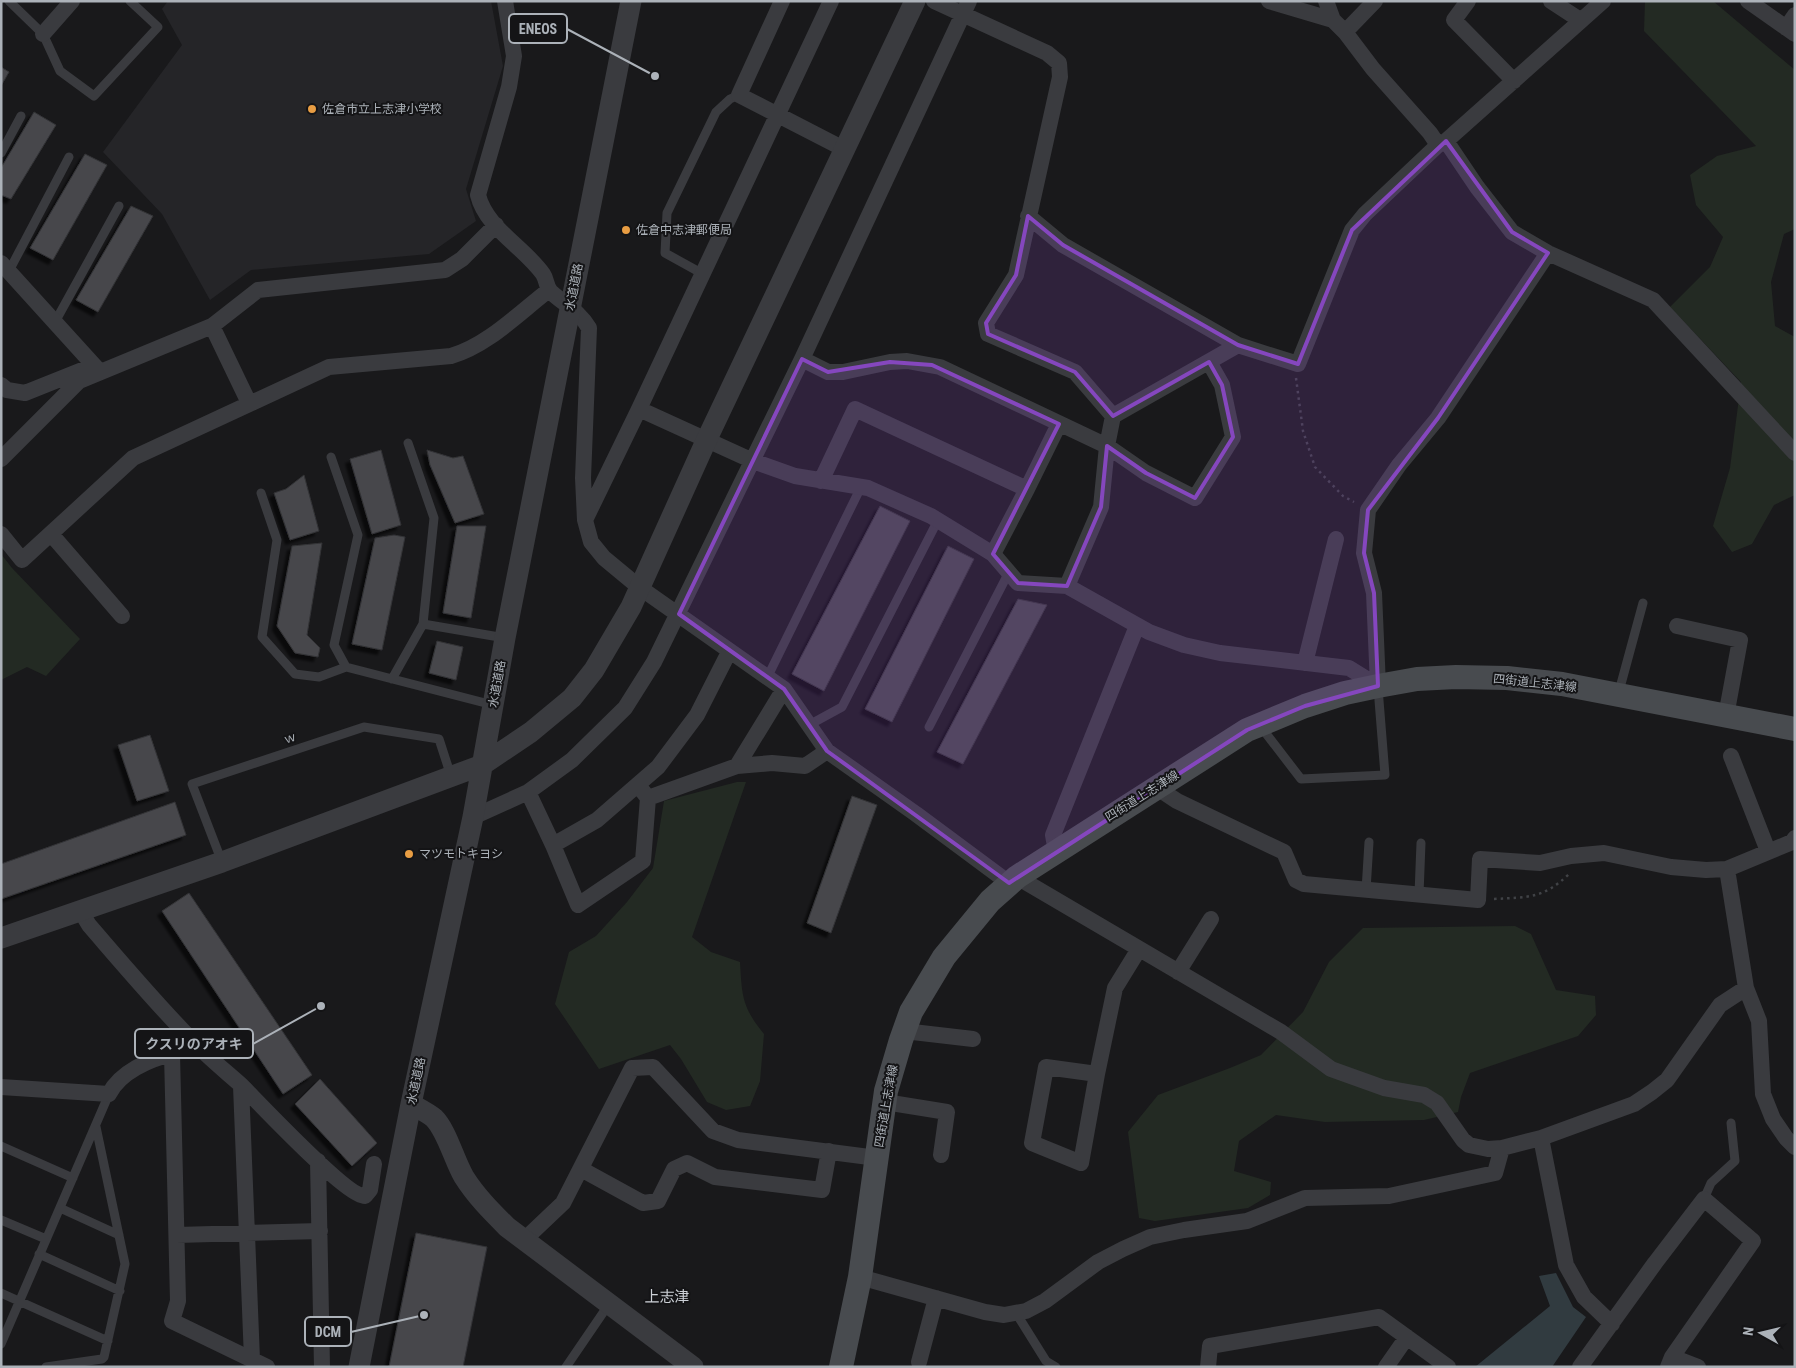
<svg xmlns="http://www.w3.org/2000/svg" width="1796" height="1368" font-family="'Roboto Condensed','Noto Sans JP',sans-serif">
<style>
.built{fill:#252528}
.green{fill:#232a23}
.water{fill:#313b40}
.building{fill:#46474b;stroke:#333336;filter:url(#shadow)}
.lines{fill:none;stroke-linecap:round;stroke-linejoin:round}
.path{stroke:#404246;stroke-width:2.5;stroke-dasharray:2.5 4;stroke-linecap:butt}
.service{stroke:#3a3b3f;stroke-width:9}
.minor{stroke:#3a3b3f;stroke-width:16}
.tertiary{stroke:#3a3b3f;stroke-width:21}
.secondary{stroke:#484b4f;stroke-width:24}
.marked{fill:#8547be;fill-opacity:0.2;stroke:#8547be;stroke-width:4;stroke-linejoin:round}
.poi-dot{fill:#e89d43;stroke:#141416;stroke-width:2}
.labels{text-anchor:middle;stroke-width:4;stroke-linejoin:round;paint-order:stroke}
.poi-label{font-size:12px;fill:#acb2b9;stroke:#141416;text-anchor:start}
.street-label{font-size:12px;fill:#acb2b9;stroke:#141416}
.quarter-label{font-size:15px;fill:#ccd0d6;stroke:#141416}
.leader{fill:none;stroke:#acb2b9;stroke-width:2}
.callout-dot{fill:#acb2b9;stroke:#141416;stroke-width:2}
.callout{fill:#141416;stroke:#acb2b9;stroke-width:2}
.callout-label{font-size:14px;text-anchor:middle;font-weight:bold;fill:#acb2b9}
</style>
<defs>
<filter id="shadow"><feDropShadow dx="-4.5" dy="4.5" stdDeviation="1" flood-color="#0009"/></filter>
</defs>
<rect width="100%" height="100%" fill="#19191b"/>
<path class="built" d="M168 1H491L503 66 466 189 476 221 429 254 251 270 210 300 162 214 103 152 182 45 162 9Z"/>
<path class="green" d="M1645 1H1713L1795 70V229L1784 234 1771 282 1775 326 1795 337V495L1774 505 1752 544 1732 552 1713 526 1730 468 1741 382 1670 307 1710 267 1723 237 1696 205 1690 175 1717 156 1756 146 1644 31Z
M1 554 12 568 80 639 46 676 27 667 1 680Z
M737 782H746L692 937 711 952 740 962C742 996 742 1007 764 1034L760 1081 750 1106 726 1110 707 1102 681 1059 670 1045 599 1069 555 1004 569 952 596 936 627 902 653 868 664 801Z
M1515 926 1531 934 1556 990 1595 996 1596 1015 1578 1036 1470 1073 1461 1097 1458 1112 1424 1120 1325 1122 1276 1115 1239 1141 1234 1171 1271 1182 1270 1195 1248 1208 1155 1221 1139 1218 1128 1132 1158 1095 1230 1068 1261 1055 1303 1012 1329 962 1363 928Z"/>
<path class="water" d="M1556 1273 1573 1307 1586 1317 1552 1367H1475L1550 1306 1539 1276Z"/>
<path class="building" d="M1 67 9 72 1 86Z
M34 112 56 125 11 199 1 195V168Z
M85 154 107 165 53 260 30 248Z
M131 206 153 216 98 312 76 300Z
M381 450 401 525 372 534 350 459Z
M427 450 453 458 463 456 484 514 455 523 430 465Z
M304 475 319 531 290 540 274 493 286 489Z
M880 506 910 521 824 691 792 674Z
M457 526H486L471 618 443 613Z
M394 535 405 537 382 650 352 644 375 538Z
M322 543 307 635 320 648 318 657 295 653 277 626 292 546Z
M948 546 974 559 892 722 865 709Z
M1018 599 1047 605 963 764 937 752Z
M437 641 463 647 456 680 429 673Z
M150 735 169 791 137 801 118 745Z
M852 796 877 805 831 933 807 923Z
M175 802 186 835 1 899V864Z
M189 893 312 1075 283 1094 162 911Z
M320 1079 377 1143 352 1166 295 1104Z
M416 1233 487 1247 463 1367H389Z"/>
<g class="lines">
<path class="path" d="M1296 378 1303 431 1315 467 1343 496 1354 502
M1494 899C1528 897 1543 899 1569 874"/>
<path class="service" d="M9 1 43 34 60 71 94 96 158 27 130 1
M1 153 21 116
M9 271 69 157
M703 274 665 253 667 213 716 112 730 99 739 95
M55 322 119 206
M331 457 358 535 334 645 346 667
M261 493 277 540 262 637 295 674 319 677 346 667 493 705
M423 624 505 638
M767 678 861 487
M392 679 423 624 434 518 408 443
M1618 695 1643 603
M809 725 842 707 938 520
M929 727 1009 572
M1261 727 1301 779 1385 775 1378 688
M222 862 192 784 364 727 439 739 451 776
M1366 890 1369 842
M1419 894 1421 843
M1 1146 73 1178
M1704 1199 1711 1183 1735 1161 1731 1123
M60 1208 119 1235
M1 1220 46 1239
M39 1254 120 1291
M1 1293 108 1341
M1016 1313 1046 1361 1056 1367
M1 1344 109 1094
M46 1367 102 1359 104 1357 125 1264 96 1127
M566 1367 609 1304"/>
<path class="minor" d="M505 1 514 56 509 87 478 195C486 228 524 247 543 274 547 280 546 287 551 292 564 304 580 312 589 328L583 478 585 520 591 542 604 558 639 587 784 689 827 751 916 814 1009 883
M782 1 739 95 844 149
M934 1 1047 53 1059 63 1060 77 1016 275 986 323 988 334 1075 372 1113 416 1107 446 1101 507 1067 586
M1269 1 1333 20
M1326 1 1333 20 1345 32 1373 69 1430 133 1438 145
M1468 1 1454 20 1514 81
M1551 1 1580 20
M1748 1 1795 34
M1786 28 1795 15
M1345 32 1375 1
M43 34 72 1
M1446 141 1477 187 1512 232 1548 253 1653 300 1795 453
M1028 216 1063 245 1238 345 1298 364 1352 230 1365 214 1438 145 1446 141 1603 1
M1 263 100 372
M212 326 249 403
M802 359 828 372H843L890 362 907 361 940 367 1107 446 1146 473 1195 498 1233 437 1222 385 1209 362
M1 385 7 390 25 393 90 367
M639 409 753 461 795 476 868 488 931 516 993 554 1018 583 1067 586 1149 632 1184 645 1220 653 1349 668 1378 686
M1113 416 1238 345
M1 459 79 381 212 326 258 290 445 270 462 259 496 225
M821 481 855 409 1027 489
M586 518 639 409 831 1
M1 534 22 560 133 458 329 367 451 356C487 346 519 313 549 290
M51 534 122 616
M993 554 1027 489 1059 424
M1677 626 1740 640 1726 716
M1305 663 1336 539
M1378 686 1374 593 1364 553 1368 510 1399 465 1438 418 1548 253
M1731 756 1768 851
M737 766 784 689
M1156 787 1177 801 1284 852 1296 880 1304 884 1478 900 1480 859 1540 863 1571 856 1604 853 1671 867 1706 870 1727 869
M528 792 553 845 578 905 643 861 648 798 638 785
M648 798 737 766 772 763 805 766 827 751
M473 817 528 792 572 760 625 708 654 662 802 359 969 1
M1795 838 1792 842 1727 869 1746 988 1759 1021 1763 1094 1773 1119 1786 1138 1795 1147
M553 845 597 820 658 767 697 715 729 652
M1056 852 1053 835 1137 626
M1017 877 1281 1032 1331 1069 1384 1088 1424 1095 1437 1103 1463 1140 1469 1145 1488 1149 1502 1148 1541 1138 1634 1104 1652 1092 1667 1080 1720 1005 1746 988
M80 910 89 925C121 962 153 1000 188 1036 204 1054 223 1069 241 1085 259 1103 347 1197 365 1196L370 1190 374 1164
M1178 972 1211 919
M904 1031 973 1039
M189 1038 172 1054 178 1301 172 1321 267 1367
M1097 1074 1046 1067 1032 1143 1081 1163 1097 1074 1115 988 1139 949
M241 1086 252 1359
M1 1087 109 1094C120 1072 150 1059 172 1054
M885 1102 947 1112 941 1155
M1541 1138 1566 1265 1584 1297 1612 1324
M318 1161 322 1367
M581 1169 643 1203 658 1201 674 1169 687 1163 715 1177 822 1190 829 1151
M177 1235 320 1231
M524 1240 563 1203 632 1068 653 1067 713 1131 738 1140 877 1158
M860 1277 985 1312 1004 1315 1026 1311 1045 1301 1098 1262 1123 1249 1150 1237 1184 1230 1247 1221 1305 1198 1389 1196 1495 1173 1502 1148
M1672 1357 1698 1367
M919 1362 936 1298
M1208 1367 1210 1346 1379 1317 1448 1367
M1386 1367 1407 1337
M1580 1367 1655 1263 1704 1199 1753 1241 1672 1357 1668 1367"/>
<path class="tertiary" d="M1 938 222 862 482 765 531 732 572 698 594 670 631 607 706 441 915 1
M411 1104C418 1108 428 1113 434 1118 447 1131 454 1160 464 1177 476 1196 491 1211 507 1227L693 1367
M359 1367 411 1104 473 817 505 638 631 1"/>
<path class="secondary" d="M841 1367 860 1277 886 1091 901 1040 911 1012 944 957 990 901 1017 877 1247 730 1305 706 1345 693 1378 686 1417 679 1456 677 1507 678 1562 684 1795 729"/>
</g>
<path class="marked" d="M1446 141 1512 232 1548 253 1438 418 1368 510 1364 553 1374 593 1378 686 1305 706 1247 730 1009 883 827 751 784 689 679 614 802 359 828 372 890 362 932 365 1059 424 993 554 1018 583 1067 586 1101 507 1107 446 1146 473 1195 498 1233 437 1222 385 1209 362 1113 416 1075 372 988 334 986 323 1016 275 1028 216 1063 245 1238 345 1298 364 1352 230Z"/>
<g class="poi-dot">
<circle cx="312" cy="109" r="5"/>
<circle cx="626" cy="230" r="5"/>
<circle cx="409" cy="854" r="5"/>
</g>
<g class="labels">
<g class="poi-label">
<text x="322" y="113">佐倉市立上志津小学校</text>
<text x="636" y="234">佐倉中志津郵便局</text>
<text x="419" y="858">マツモトキヨシ</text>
</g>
<g class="street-label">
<text transform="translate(574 287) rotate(-79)" y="4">水道道路</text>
<text transform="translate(1535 683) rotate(6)" y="4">四街道上志津線</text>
<text transform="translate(497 684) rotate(-80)" y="4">水道道路</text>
<text transform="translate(290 738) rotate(-18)" y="4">ｗ</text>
<text transform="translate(1142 796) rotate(-32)" y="4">四街道上志津線</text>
<text transform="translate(416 1081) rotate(-78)" y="4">水道道路</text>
<text transform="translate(886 1106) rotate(-80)" y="4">四街道上志津線</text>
</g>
<g class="quarter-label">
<text x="667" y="1302">上志津</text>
</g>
</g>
<path class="leader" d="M655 76L567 29M321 1006L253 1044M424 1315L351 1332"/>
<g class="callout-dot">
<circle cx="655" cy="76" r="5"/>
<circle cx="321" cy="1006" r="5"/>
<circle cx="424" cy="1315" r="5"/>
</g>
<g class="callout">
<rect x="509" y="14" width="58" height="29" rx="5"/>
<rect x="135" y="1029" width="118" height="29" rx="5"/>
<rect x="305" y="1317" width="46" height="29" rx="5"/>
</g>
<g class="callout-label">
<text x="538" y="34">ENEOS</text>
<text x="194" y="1049">クスリのアオキ</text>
<text x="328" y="1337">DCM</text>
</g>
<rect width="1796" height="1368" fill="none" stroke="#acb2b9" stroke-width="5"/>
<g transform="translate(1761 1333) rotate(278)" stroke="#141416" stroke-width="4" paint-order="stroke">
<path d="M0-4L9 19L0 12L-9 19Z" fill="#acb2b9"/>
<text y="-8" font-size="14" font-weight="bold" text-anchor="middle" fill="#acb2b9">N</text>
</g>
</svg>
